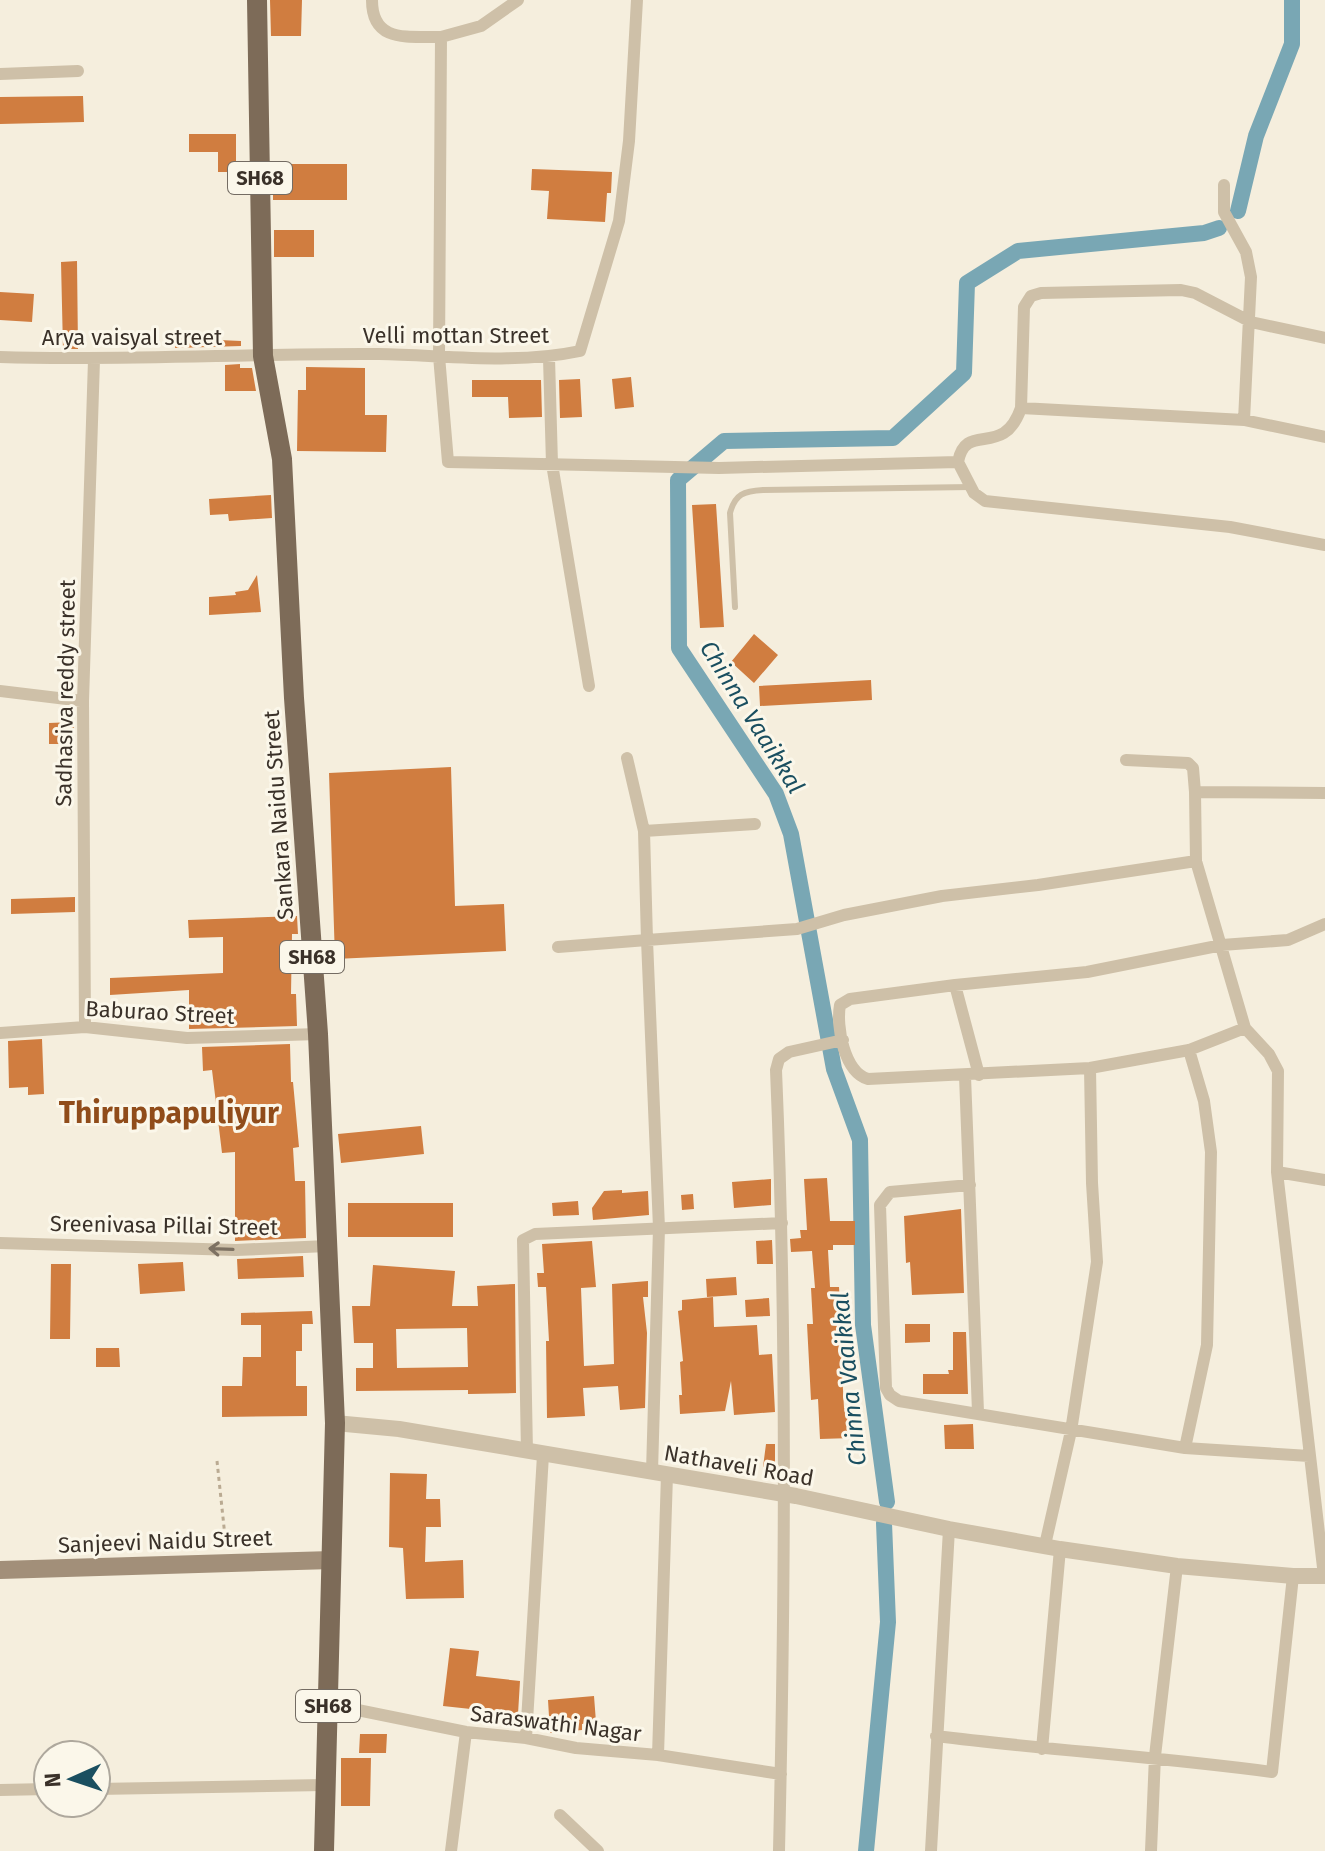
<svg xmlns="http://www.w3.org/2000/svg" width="1325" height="1851" font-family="'Fira Sans',sans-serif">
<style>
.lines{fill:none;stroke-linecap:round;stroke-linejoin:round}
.canal{stroke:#79a7b4;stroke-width:16}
.building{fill:#d07d40;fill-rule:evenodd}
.path{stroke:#baaa92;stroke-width:3;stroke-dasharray:4 4;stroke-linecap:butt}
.service{stroke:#cec0a8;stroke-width:6}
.minor{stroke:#cec0a8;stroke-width:12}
.tertiary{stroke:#cec0a8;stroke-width:16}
.secondary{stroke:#a28f79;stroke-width:18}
.primary{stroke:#7d6b58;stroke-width:20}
.oneway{stroke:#7d7162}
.labels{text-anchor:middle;stroke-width:6;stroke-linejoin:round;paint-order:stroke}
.shield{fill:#fbf7ea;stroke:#746c63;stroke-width:2}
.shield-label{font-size:20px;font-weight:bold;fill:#3a3129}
.street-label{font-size:22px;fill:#3a3129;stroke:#fbf7ea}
.water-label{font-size:24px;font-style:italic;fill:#1a4f60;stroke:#fbf7ea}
.district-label{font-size:30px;font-weight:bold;fill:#904c1a;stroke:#fbf7ea}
</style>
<rect width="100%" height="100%" fill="#f5eedd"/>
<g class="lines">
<path class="canal" d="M1238 211 1256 136 1292 44V0
M887 1502 863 1325 860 1140 834 1069 791 834 776 794 679 648 678 480 724 441 893 438 964 373 967 283 1018 251 1204 233 1219 228
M866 1851 888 1622 884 1523"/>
</g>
<path class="building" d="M270 0H302L301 36H271Z
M83 96 84 122 0 124V97Z
M189 134H236V172H218V152H189Z
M273 164H347V200H273Z
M532 169 612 172 611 193H607L605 222 547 219 549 191 531 190Z
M274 230H314V257H274Z
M77 261 78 349H63L61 262Z
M0 292 34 294 32 322 0 320Z
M176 338 241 341V346L175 348Z
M240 364V368H252L256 391H225V365Z
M306 367 365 368V415H387L386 452 297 451 298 390H306Z
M631 377 634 407 615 409 612 379Z
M580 379 582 417 560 418 559 380Z
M472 380H541L542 417 509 418 508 397H472Z
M271 495 272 518 229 521 228 514 210 515 209 499Z
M716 504 724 627 700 628 692 505Z
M257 575 261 612 209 615V597L236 595 235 592 248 590Z
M754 634 778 655 754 683 731 662Z
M871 680 872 700 760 706 759 686Z
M74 722V744H49V723Z
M451 767 455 906 504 904 506 951 335 959 329 773Z
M75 897V912L11 914V899Z
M297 916 298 934H292L291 994H296L297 1026 189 1029V990L110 995V978L223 973V937L189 938 188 920Z
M42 1039 44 1094 28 1095V1087L9 1088 8 1041Z
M290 1044 291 1082H293L299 1147 293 1148 295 1181H305L306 1238 235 1241V1152L222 1153 212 1070 203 1071 202 1047Z
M421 1126 424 1154 341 1163 338 1134Z
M827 1178 830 1221H855V1245H833V1250H828L830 1287H839L841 1322H853L854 1372H842L844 1408H850L852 1438 820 1439 818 1399 811 1400 807 1324H813L811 1288H815L812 1251 791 1252 790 1239 801 1238 800 1230H807L804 1179Z
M771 1179V1205L734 1208 732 1182Z
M622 1190V1193L648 1191 649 1215 593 1220 592 1208 604 1191Z
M693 1194 694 1209 682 1210 681 1195Z
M578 1201 579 1215 553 1216 552 1203Z
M348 1203H453V1237H348Z
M961 1209 964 1293 912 1295 910 1262 906 1263 904 1216Z
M772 1240 773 1264H757L756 1241Z
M592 1241 596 1287 581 1288 584 1366 614 1364 612 1284 648 1281V1297H643L647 1333 645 1408 620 1410 618 1386 583 1388 585 1416 547 1418 546 1341H549L546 1287H538L537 1273H544L542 1244Z
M303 1256 304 1277 238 1279 237 1259Z
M183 1262 185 1291 140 1294 138 1264Z
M51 1264H71L70 1339H50Z
M373 1265 455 1271 452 1306H478L477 1286 515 1284 516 1393 468 1394V1390L356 1391V1368H373V1343H354L352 1306H370ZM467 1328 468 1367 397 1368 396 1329Z
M736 1277 737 1295 707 1297 706 1279Z
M713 1297 714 1327 757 1325 759 1355 772 1354 775 1412 734 1415 731 1381 725 1411 680 1414 679 1395H682L680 1362 683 1361 678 1311 682 1310V1300Z
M769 1298 770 1316 746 1317 745 1300Z
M312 1311 313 1324H302V1351H296V1386H307V1416L222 1417V1386H242L243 1357H261V1325H241V1313Z
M905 1324H930V1342L905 1343Z
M953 1332H966L968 1394H923V1374H949L948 1370H953Z
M96 1348H119L120 1367H96Z
M973 1424 974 1449H945L944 1425Z
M766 1444H775V1469L763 1467Z
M390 1473 427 1474 426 1499H440L441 1527H426L425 1562 463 1560 464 1598 406 1599 403 1548 389 1547Z
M450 1648 479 1651 476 1676 520 1681 518 1714 443 1706Z
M594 1696 596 1722 582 1724V1730L550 1733 548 1700Z
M360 1734H387L386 1753H359Z
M341 1758H371L370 1806H341Z"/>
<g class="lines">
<path class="path" d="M217 1461 226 1546"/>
<path class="service" d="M735 607 730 513C735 494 744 491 763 490L971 487"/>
<path class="minor" d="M372 0C372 44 409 36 441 37
M518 0 481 26 441 37 439 356 448 462 719 468 958 462 974 493 985 501 1230 527 1325 545
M0 74 78 71
M1224 185V212L1246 252 1251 277 1244 420
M0 357C126 361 252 353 379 354 445 355 514 365 580 351L619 221 629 141 637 0
M549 358 552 464 589 686
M1021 408 1024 307 1031 296 1041 293 1181 290 1195 293 1251 322 1325 338
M958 462C966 420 1003 460 1021 408L1244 420 1325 437
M0 691 83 701
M627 758 644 831 647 940 797 929 844 915 942 896 1038 885 1196 861 1195 792 1325 793
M1126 760 1188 763 1193 768 1195 792
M644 831 755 824
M1196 861 1245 1028 1269 1054 1278 1071 1277 1172 1324 1576
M558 947 647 940 659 1228 652 1472
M955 985 979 1075
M85 1027 83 701 94 360
M1245 1028 1189 1050 1090 1068 868 1079C844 1072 836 1026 840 1005L850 999 955 985 1087 972 1222 945 1288 940 1325 924
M0 1033 85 1027 187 1038 318 1034
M965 1076 978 1412
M1277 1172 1325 1180
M970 1185 890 1192 880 1205 886 1388 890 1395 899 1401 1185 1448 1309 1456
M0 1243 236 1250 327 1246
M1185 1448 1207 1345 1211 1152 1204 1101 1189 1050
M527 1452 523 1240 535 1234 782 1223
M1045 1545 1071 1431 1097 1262 1092 1183 1090 1068
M328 1704 466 1732 526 1738 576 1748 658 1755 781 1774
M936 1736C1048 1750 1160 1757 1272 1772L1293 1576
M526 1738 543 1455
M1042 1749 1060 1549
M658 1755 667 1475
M96 1789 324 1785
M0 1790 48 1789
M560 1815 598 1851
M451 1851 466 1732
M779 1851C785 1591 787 1330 776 1070L779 1059 789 1052 843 1040
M931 1851 949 1529
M1151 1851 1155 1756 1177 1566"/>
<path class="tertiary" d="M335 1423 399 1429 796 1496 949 1529 1060 1549 1177 1566 1293 1576H1325"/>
<path class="secondary" d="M0 1570 332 1560"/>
<path class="primary" d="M257 0 263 356 282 459 294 698 318 1034 335 1423 324 1851"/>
</g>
<defs><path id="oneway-shaft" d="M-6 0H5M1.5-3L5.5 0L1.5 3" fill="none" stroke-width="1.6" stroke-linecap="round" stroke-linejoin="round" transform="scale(2)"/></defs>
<use class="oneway" href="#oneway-shaft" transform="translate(221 1249) rotate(-178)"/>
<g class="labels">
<g class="shield">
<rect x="228" y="162" width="64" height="32" rx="6"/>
<rect x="280" y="941" width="64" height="32" rx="6"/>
<rect x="296" y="1690" width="64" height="32" rx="6"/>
</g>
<g class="shield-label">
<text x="260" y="185">SH68</text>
<text x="312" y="964">SH68</text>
<text x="328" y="1713">SH68</text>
</g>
<g class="street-label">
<text x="456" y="343">Velli mottan Street</text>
<text x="132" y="345">Arya vaisyal street</text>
<text transform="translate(65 693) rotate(-89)" y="8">Sadhasiva reddy street</text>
<text transform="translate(278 815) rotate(-94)" y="8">Sankara Naidu Street</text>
<text transform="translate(160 1012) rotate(3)" y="8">Baburao Street</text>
<text transform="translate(164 1225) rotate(1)" y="8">Sreenivasa Pillai Street</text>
<text transform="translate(739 1465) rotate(10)" y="8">Nathaveli Road</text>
<text transform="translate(165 1541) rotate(-2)" y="8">Sanjeevi Naidu Street</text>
<text transform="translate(556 1723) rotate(7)" y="8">Saraswathi Nagar</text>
</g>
<g class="water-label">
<text transform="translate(752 717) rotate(58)" y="8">Chinna Vaaikkal</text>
<text transform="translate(849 1379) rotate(-96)" y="8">Chinna Vaaikkal</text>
</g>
<g class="district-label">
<text x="169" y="1123">Thiruppapuliyur</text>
</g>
</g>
<g transform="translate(72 1779) rotate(267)"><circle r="38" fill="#fbf7ea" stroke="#aea89d" stroke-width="2"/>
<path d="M0-6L14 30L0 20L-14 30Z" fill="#1a4f60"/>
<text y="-12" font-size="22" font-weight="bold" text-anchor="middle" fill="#3a3129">N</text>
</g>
</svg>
